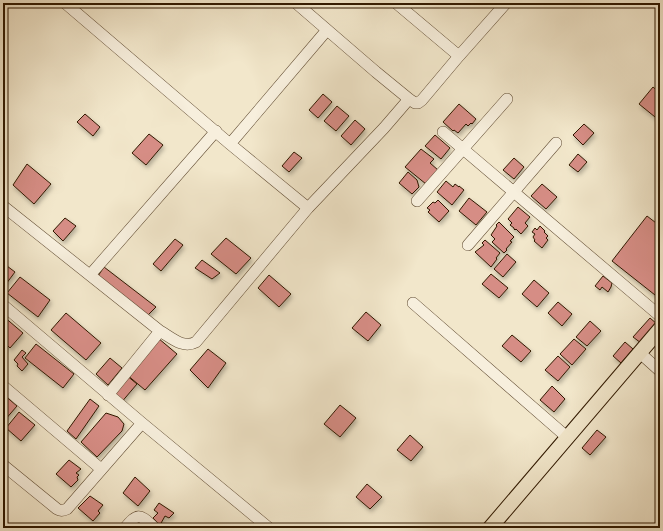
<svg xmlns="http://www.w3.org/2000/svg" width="663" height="531" font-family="'IM FELL English',serif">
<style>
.building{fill:#d68d85;stroke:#311900;filter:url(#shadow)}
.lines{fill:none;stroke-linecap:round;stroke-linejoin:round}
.minor-casing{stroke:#614c33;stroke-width:12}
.major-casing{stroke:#311900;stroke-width:16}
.minor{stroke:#f7efdd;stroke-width:11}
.major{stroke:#f2e7cb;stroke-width:14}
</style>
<defs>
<filter id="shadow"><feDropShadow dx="1.5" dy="3" stdDeviation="2" flood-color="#0004"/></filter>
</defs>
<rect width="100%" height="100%" fill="#f2e7cb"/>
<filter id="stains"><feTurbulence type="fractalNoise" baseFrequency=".005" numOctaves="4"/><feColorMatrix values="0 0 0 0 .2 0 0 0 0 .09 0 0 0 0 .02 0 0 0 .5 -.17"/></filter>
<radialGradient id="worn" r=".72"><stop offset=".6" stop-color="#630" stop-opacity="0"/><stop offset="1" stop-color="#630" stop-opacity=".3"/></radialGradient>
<path class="building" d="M653 87 660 93V121L639 104Z
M323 94 332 102 318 118 309 110Z
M459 104 476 119 472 124 471 123 468 126 466 124 458 133 454 130 453 131 443 122Z
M337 106 349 116 336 131 324 121Z
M85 114 100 127 93 136 77 122Z
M355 120 365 129 351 145 341 136Z
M584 124 594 133 583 145 573 135Z
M149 134 163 145 146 165 132 153Z
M435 135 450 148 441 159 425 146Z
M421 149 434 159 430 163 438 170 426 184 405 167Z
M294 152 302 158 289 172 282 166Z
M578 154 587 162 578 172 569 165Z
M514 158 524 167 514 179 503 170Z
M27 164 51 184 34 204 13 185Z
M408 172 417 180 419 187 412 194 399 183Z
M446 181 453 187 455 184 459 187V186L464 190 452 205 437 192Z
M542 184 557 197 546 209 531 196Z
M469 198 487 212 476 225 459 211Z
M438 200 449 211 439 222 428 212 430 210 427 208 433 202 435 203Z
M518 207 530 217 525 223 528 226 521 234 516 229 515 230 514 229V228L510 225 512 223 508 219Z
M647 216 660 226V289L655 295 612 261Z
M65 218 76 226 63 241 53 231Z
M499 222 514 237 510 241 512 242 506 249 507 250 504 253 492 242 495 239 491 235 497 226 496 225Z
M540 226 545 231 544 232 548 236 546 238 548 240 542 248 534 241 535 240 533 237 535 234 532 232 535 228 537 230Z
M226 238 251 258 236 274 211 254Z
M175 239 183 245 161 271 153 264Z
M485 240 500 253 496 258 497 259 491 267 475 252 484 245 482 243Z
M507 254 516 262 503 277 494 269Z
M202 260 220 273 212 279 195 268Z
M3 263 15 272 3 288Z
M104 267 156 307 147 316 98 276Z
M491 274 508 288 499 298 482 284Z
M269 275 291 294 279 307 258 288Z
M603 276 612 283 611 287 608 292 602 287 600 290 595 286Z
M20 277 50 300 38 317 7 293Z
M534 280 549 293 537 307 522 294Z
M558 302 572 314 562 326 548 313Z
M366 312 381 325 368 341 352 328Z
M66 313 101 343 86 360 51 330Z
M3 316 23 333 10 348 3 341Z
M650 318 657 324 641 343 633 337Z
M590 321 601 331 587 346 576 337Z
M512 335 531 351 521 362 502 346Z
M158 338 177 354 145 390 126 374Z
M574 339 586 349 572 365 560 354Z
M625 342 633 349 621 363 613 356Z
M36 344 74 374 63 388 25 358Z
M208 349 226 363 208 388 190 370Z
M22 350 26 353 22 357 28 364 22 371 17 366 18 364 14 360Z
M558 356 570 367 558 381 545 370Z
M110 358 122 368 108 385 96 374Z
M126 375 137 384 120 404 109 394Z
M552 386 565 399 554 412 540 400Z
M3 394 17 406 4 421 3 420Z
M90 399 99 406 76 439 67 431Z
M340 405 356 418 340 437 324 424Z
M19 412 35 425 21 441 6 428Z
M106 413 118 417 124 424 122 431 97 457 81 442Z
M597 430 606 437 590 455 582 448Z
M410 435 423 447 411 461 397 450Z
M69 460 81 469 76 473 79 475 77 477 78 480 71 487 56 474Z
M135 477 150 491 138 506 123 493Z
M367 484 382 497 370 509 356 497Z
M90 496 103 505 98 511 100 513 93 521 78 508Z
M159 503 174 513 169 518 165 516 160 525 153 518 158 513 154 510Z"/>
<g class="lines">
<g class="minor-casing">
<path id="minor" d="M65 3 230 144 308 208
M296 3 376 72 409 99 415 103H418L422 100 459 56 506 3
M396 3 459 56
M443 132 660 316
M230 144 327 30
M417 201 507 99
M3 206 160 331C172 338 183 349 196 342L308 208 384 128 409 99
M468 245 556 143
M90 275 216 131
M413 303 568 438
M3 305 142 423 269 528
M640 353 660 371
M3 386 101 469
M108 395 160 331
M3 465 57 509C60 511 63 511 67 509L142 423
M125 528C139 511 140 515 155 528"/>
</g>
<g class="major-casing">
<path id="major" d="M490 528 660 329"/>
</g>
<use href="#minor" class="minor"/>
<use href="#major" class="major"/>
</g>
<rect width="663" height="531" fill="none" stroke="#f2e7cb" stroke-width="16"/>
<rect x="4" y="4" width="655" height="523" fill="none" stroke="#311900" stroke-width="2"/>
<rect x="8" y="8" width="647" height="515" fill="none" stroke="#311900"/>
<rect width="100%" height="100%" filter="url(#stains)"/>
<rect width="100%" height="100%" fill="url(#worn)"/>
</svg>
